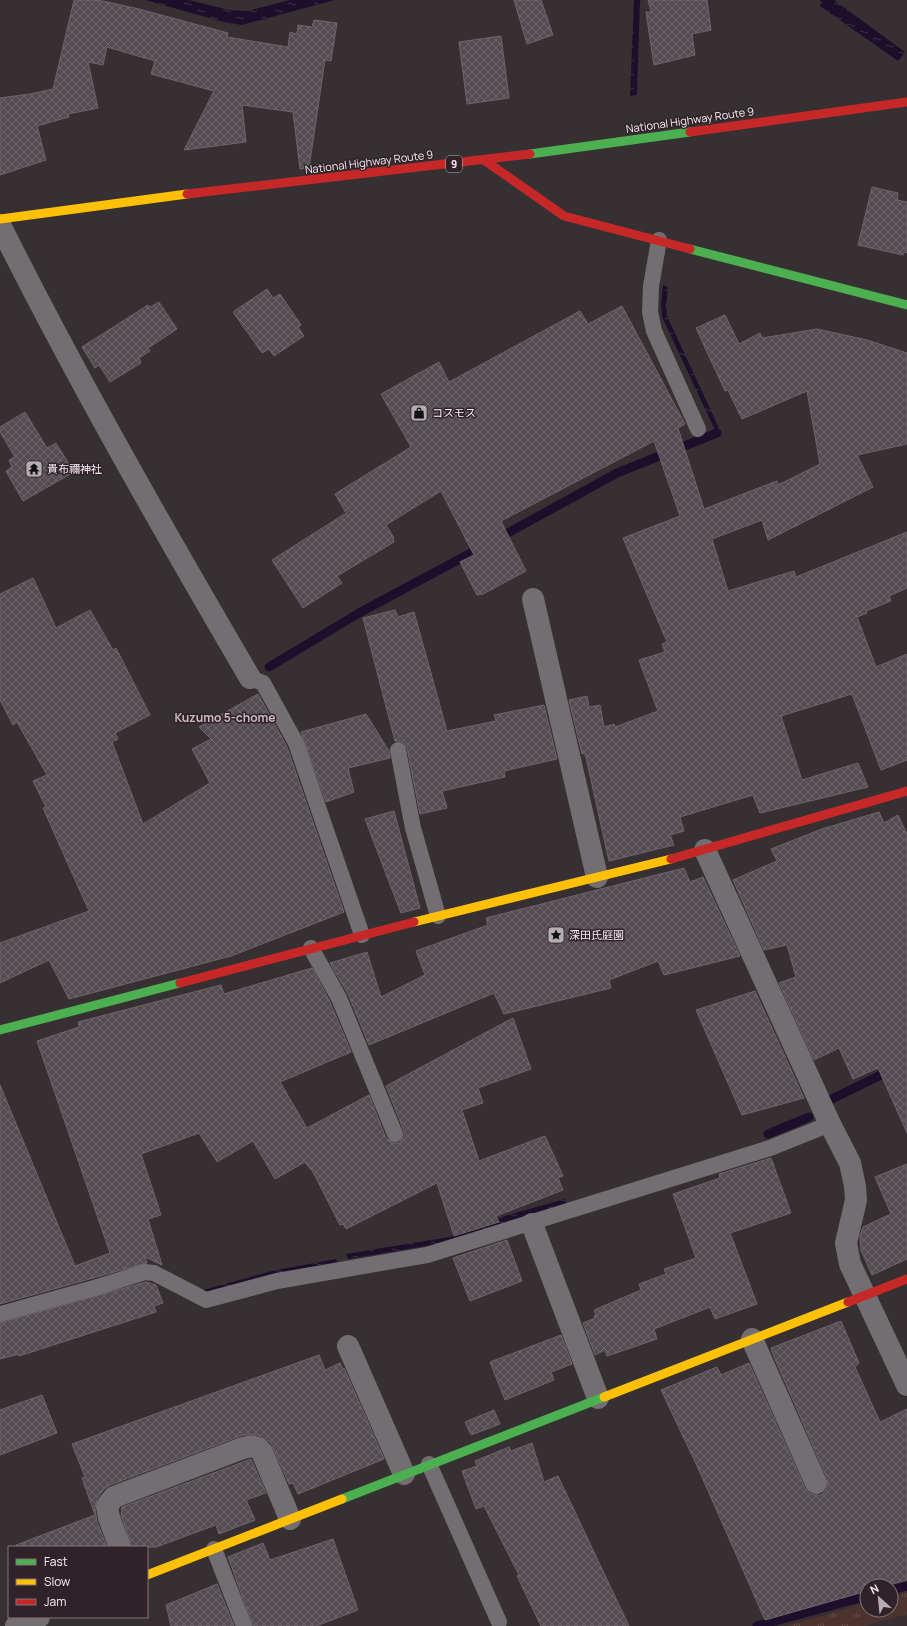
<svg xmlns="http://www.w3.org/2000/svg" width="907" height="1626" font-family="Manrope,'Noto Sans JP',sans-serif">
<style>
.grass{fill:url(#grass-tufts)}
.water{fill:url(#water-ripples)}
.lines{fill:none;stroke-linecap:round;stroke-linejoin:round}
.stream{stroke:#1d0e2c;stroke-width:9}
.building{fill:url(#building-cross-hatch);stroke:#6c666b}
.lane{stroke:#736e71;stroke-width:16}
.street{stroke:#736e71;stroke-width:22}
.fast{stroke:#4caf50;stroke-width:9}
.slow{stroke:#ffc107;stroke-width:9}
.jam{stroke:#c62828;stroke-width:9}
.labels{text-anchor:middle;stroke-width:3;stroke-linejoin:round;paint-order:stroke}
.shield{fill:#302229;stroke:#bdb2b8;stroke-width:1}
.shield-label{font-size:10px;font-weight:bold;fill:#faf0f5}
.street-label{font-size:11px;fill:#faf0f5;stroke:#302229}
.poi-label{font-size:11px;fill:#faf0f5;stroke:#302229;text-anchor:start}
.neighbourhood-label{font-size:12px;font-weight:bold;fill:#ccbac3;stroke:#302229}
</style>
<defs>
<pattern id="grass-tufts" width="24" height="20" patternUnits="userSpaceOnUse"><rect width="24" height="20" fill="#4e322e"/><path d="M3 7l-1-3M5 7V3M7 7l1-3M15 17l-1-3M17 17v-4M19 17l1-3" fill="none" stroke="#68504d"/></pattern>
<pattern id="water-ripples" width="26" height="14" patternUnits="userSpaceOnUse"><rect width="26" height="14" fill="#1d0e2c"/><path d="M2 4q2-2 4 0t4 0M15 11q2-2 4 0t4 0" fill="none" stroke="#3f314b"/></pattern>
<pattern id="building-cross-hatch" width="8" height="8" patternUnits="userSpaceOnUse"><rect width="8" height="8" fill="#544b53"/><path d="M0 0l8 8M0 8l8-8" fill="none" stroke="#6e656c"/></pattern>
</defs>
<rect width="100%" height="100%" fill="#363033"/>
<path class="grass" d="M907 1592V1614L862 1626H786L867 1603V1610H891V1597Z"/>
<path class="water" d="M145 0H189L229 10 247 11 290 0H335L242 25 224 22Z
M634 0H640L637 95 630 96Z
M819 0H834L905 52 898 61 820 6 822 2Z
M663 285 668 287 666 306 667 316 719 428 715 430 662 317 661 304Z
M565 1199 567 1204 509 1221 450 1242 348 1259 346 1254 449 1237 508 1215Z
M336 1259 337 1262 277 1273 206 1293 153 1267 0 1309V1305L69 1287 142 1264 156 1265 203 1290 276 1270Z"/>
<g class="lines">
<path class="stream" d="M497 539 617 473 717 433
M269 667 359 613 482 547
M830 1100 891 1070
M768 1134 809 1117
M891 1590 907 1586
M757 1626 867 1596"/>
</g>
<path class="building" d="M74 0H98L139 9 228 33 227 37 288 47 290 32 297 34 298 25 312 27 314 20 337 23 331 61 325 60 309 168 300 169 293 112 242 105 246 142 184 150 214 91 151 74 155 61 107 47 103 65 88 62 98 108 68 114 69 117 37 126 46 160 0 175V98L30 94 53 89Z
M514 0H541L553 35 527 44Z
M648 0H707L711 30 692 34 695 55 654 65 646 12H651Z
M501 36 509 98 467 104 459 42Z
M872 187 898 193 897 200 907 202V253L904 252 903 255 858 245Z
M267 289 273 298 280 294 301 325 298 327 304 336 274 356 269 349 262 353 233 312Z
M159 302 177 329 148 348 150 351 139 358 141 363 110 382 99 365 95 368 82 347 148 305 150 307Z
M622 306 685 424 678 428 704 509 777 481 778 485 820 464 807 391 742 419 728 390 725 391 696 328 725 315 739 344 760 333 762 338 817 329 867 340 907 353V444L857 455 873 487 768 540 762 520 712 539 728 591 794 571 796 577 907 532V588L889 596 891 601 866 611 867 613 857 617 876 667 907 654V760L881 770 852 694 781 716 802 780 858 763 868 787 760 813 753 795 680 817 684 831 670 835 674 845 609 861 585 753 582 754 569 700 587 696 589 707 600 705 604 727 614 724 615 727 658 711 639 660 665 652 662 644 667 642 623 538 680 516 654 441 501 521 526 571 483 594 477 595 460 562 474 555 441 491 386 525 394 538 393 539 394 542 337 576 342 583 303 608 272 560 346 513 335 494 411 447 381 394 439 362 449 382 580 311 588 324Z
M25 412 47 448 56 443 74 472 23 501 6 471 12 467 9 460 15 457 0 432V427Z
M33 578 56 628 90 610 113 650 116 648 150 715 115 733 118 739 112 742 143 824 210 783 192 749 211 739 199 727 258 694 287 747 344 912 231 956 69 999 49 960 0 983V943L89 911 43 808 46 807 33 781 47 775 17 722 13 725 0 700V594Z
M395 610 398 617 414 612 447 731 496 721 494 715 544 705 557 759 504 771 505 777 442 791 447 808 420 814 407 748 401 741H395L363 618Z
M366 714 389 751 390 758 348 768 354 792 326 802 301 732Z
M394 811 420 908 401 913 365 819Z
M879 812 884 823 898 815 907 834V1133L878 1068 853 1079 839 1048 814 1060 779 983 796 977 787 945 764 950 733 880 777 861 771 849 822 829Z
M684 868 690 882 703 877 740 956 664 975 658 961 609 980 611 988 504 1014 494 993 369 1045 348 994 330 963 367 952 381 997 425 975 416 951 488 925 486 918Z
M312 968 330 1002 351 1052 280 1082 307 1128 369 1095 386 1138 393 1143H399L404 1136V1131L386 1086 513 1018 531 1069 478 1088 483 1103 462 1110 479 1161 545 1136 563 1176 558 1178 563 1190 496 1216 499 1222 454 1236 437 1183 346 1229 343 1224 340 1225 312 1170H311L305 1162 275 1179 253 1141 217 1162 199 1133 141 1154 161 1215 148 1219 162 1265 145 1257 147 1263 0 1304V1085L75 1266 110 1253 37 1041 79 1027 78 1022 221 985 224 994Z
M755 991 804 1098 742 1115 696 1010Z
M771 1158 791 1213 730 1233 757 1304 715 1319 710 1307 654 1329 657 1339 607 1356 605 1350 595 1355 583 1323 595 1318 594 1316 596 1315 594 1310 641 1290 639 1284 666 1274 664 1269 696 1258 673 1194 720 1178 719 1174Z
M907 1164V1259L872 1275 861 1250 860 1236 863 1227 891 1214 875 1177Z
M507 1240 522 1281 470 1301 453 1258Z
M146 1282 156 1285 163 1303 154 1306 156 1312 19 1356V1354L0 1359V1323Z
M841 1321 859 1363 855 1367 880 1422 907 1409V1580L884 1586H867V1591L765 1620 698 1468 661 1390 717 1367 721 1375 749 1363 805 1488 809 1493 814 1495H821L826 1490 828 1484 827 1478 772 1352 771 1348Z
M561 1335 572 1364 551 1372 554 1380 505 1400 490 1362Z
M319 1355 325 1370 340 1363 343 1369 344 1368 384 1459 298 1494 293 1483 289 1484 271 1443 258 1435H243L110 1485 104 1489 97 1499 95 1508 97 1522 107 1547H16V1545L95 1515 82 1478 85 1477 72 1444Z
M42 1395 57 1433 0 1455V1410Z
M494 1410 500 1424 471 1435 465 1422Z
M532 1443 544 1482 558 1476 629 1626H541L517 1576 519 1575 484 1506 476 1509 462 1471 477 1466 475 1461 509 1447 511 1451Z
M251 1459 266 1493 246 1500 255 1520 219 1534 216 1525 156 1547H132L121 1515 122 1507Z
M333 1539 358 1610 316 1626H253L228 1557 263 1543 270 1560Z
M217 1584 234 1626H171L166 1605Z"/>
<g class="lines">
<path class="lane" d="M659 240 651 286 650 312 654 331 698 429
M250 678 263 683 296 743 362 935
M398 750 413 828 438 916
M311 948 339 998 395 1134
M0 1314 94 1288 145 1272 154 1273 206 1300 277 1281 427 1255 770 1148 830 1124
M429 1464 499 1622
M214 1549 244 1626"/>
<path class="street" d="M0 225C77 379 163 529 250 678
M533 599 597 877
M705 850 830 1124 850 1163 855 1186 856 1200 846 1243 850 1264 907 1385
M532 1224 598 1398
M752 1339 816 1483
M348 1346 404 1474
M120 1547 109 1518 107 1506 114 1497 243 1448C251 1446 256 1445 262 1452L290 1519
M16 1626 39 1617"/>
<path class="fast" d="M530 154 690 132
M690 249 907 305
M0 1030 180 983
M342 1499 604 1397"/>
<path class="slow" d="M0 219 187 194
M414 922 671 859
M604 1397 848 1302
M147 1575 342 1499"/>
<path class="jam" d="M690 132 907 102
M484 160 564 216 690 249
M187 194 530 154
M671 859 907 791
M180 983 414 922
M848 1302 907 1279"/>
</g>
<defs>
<g id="shop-square" transform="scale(0.9)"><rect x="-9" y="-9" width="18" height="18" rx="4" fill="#b5adb1" stroke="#302229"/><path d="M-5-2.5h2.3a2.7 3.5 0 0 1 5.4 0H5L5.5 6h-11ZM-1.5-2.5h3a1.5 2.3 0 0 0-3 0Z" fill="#111"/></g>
<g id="temple-square" transform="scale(0.9)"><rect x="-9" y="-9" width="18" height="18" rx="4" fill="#b5adb1" stroke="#302229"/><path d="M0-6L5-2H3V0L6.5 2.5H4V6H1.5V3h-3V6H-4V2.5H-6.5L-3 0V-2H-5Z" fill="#111"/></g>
<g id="sight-square" transform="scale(0.9)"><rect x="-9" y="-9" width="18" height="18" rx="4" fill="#b5adb1" stroke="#302229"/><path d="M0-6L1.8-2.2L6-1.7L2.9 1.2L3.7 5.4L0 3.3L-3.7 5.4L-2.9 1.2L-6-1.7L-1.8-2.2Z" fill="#111"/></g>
</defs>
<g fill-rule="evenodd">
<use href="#shop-square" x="419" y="413"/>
<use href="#temple-square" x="34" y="469"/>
<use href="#sight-square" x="556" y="935"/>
</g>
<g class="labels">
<rect class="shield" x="446" y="156" width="16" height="16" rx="3"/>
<g class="shield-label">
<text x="454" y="168">9</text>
</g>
<g class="street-label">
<text transform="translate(690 120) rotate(-8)" y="4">National Highway Route 9</text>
<text transform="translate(369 162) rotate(-7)" y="4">National Highway Route 9</text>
</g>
<g class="poi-label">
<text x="432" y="417">コスモス</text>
<text x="47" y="473">貴布禰神社</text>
<text x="569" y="939">深田氏庭園</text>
</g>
<g class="neighbourhood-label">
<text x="225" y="722">Kuzumo 5-chome</text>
</g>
</g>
<rect x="8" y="1546" width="140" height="72" fill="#302229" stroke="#81747b"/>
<rect x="16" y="1559" width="20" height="6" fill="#4caf50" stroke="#81747b"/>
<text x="44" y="1566" font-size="12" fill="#faf0f5">Fast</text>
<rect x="16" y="1579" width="20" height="6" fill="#ffc107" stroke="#81747b"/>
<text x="44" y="1586" font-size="12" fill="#faf0f5">Slow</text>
<rect x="16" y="1599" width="20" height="6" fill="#c62828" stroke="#81747b"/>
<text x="44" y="1606" font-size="12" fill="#faf0f5">Jam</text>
<g transform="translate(879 1598) rotate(333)"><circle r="19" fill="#302229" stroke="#81747b"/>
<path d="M0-3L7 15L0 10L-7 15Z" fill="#b5adb1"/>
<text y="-6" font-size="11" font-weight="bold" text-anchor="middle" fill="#faf0f5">N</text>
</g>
</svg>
